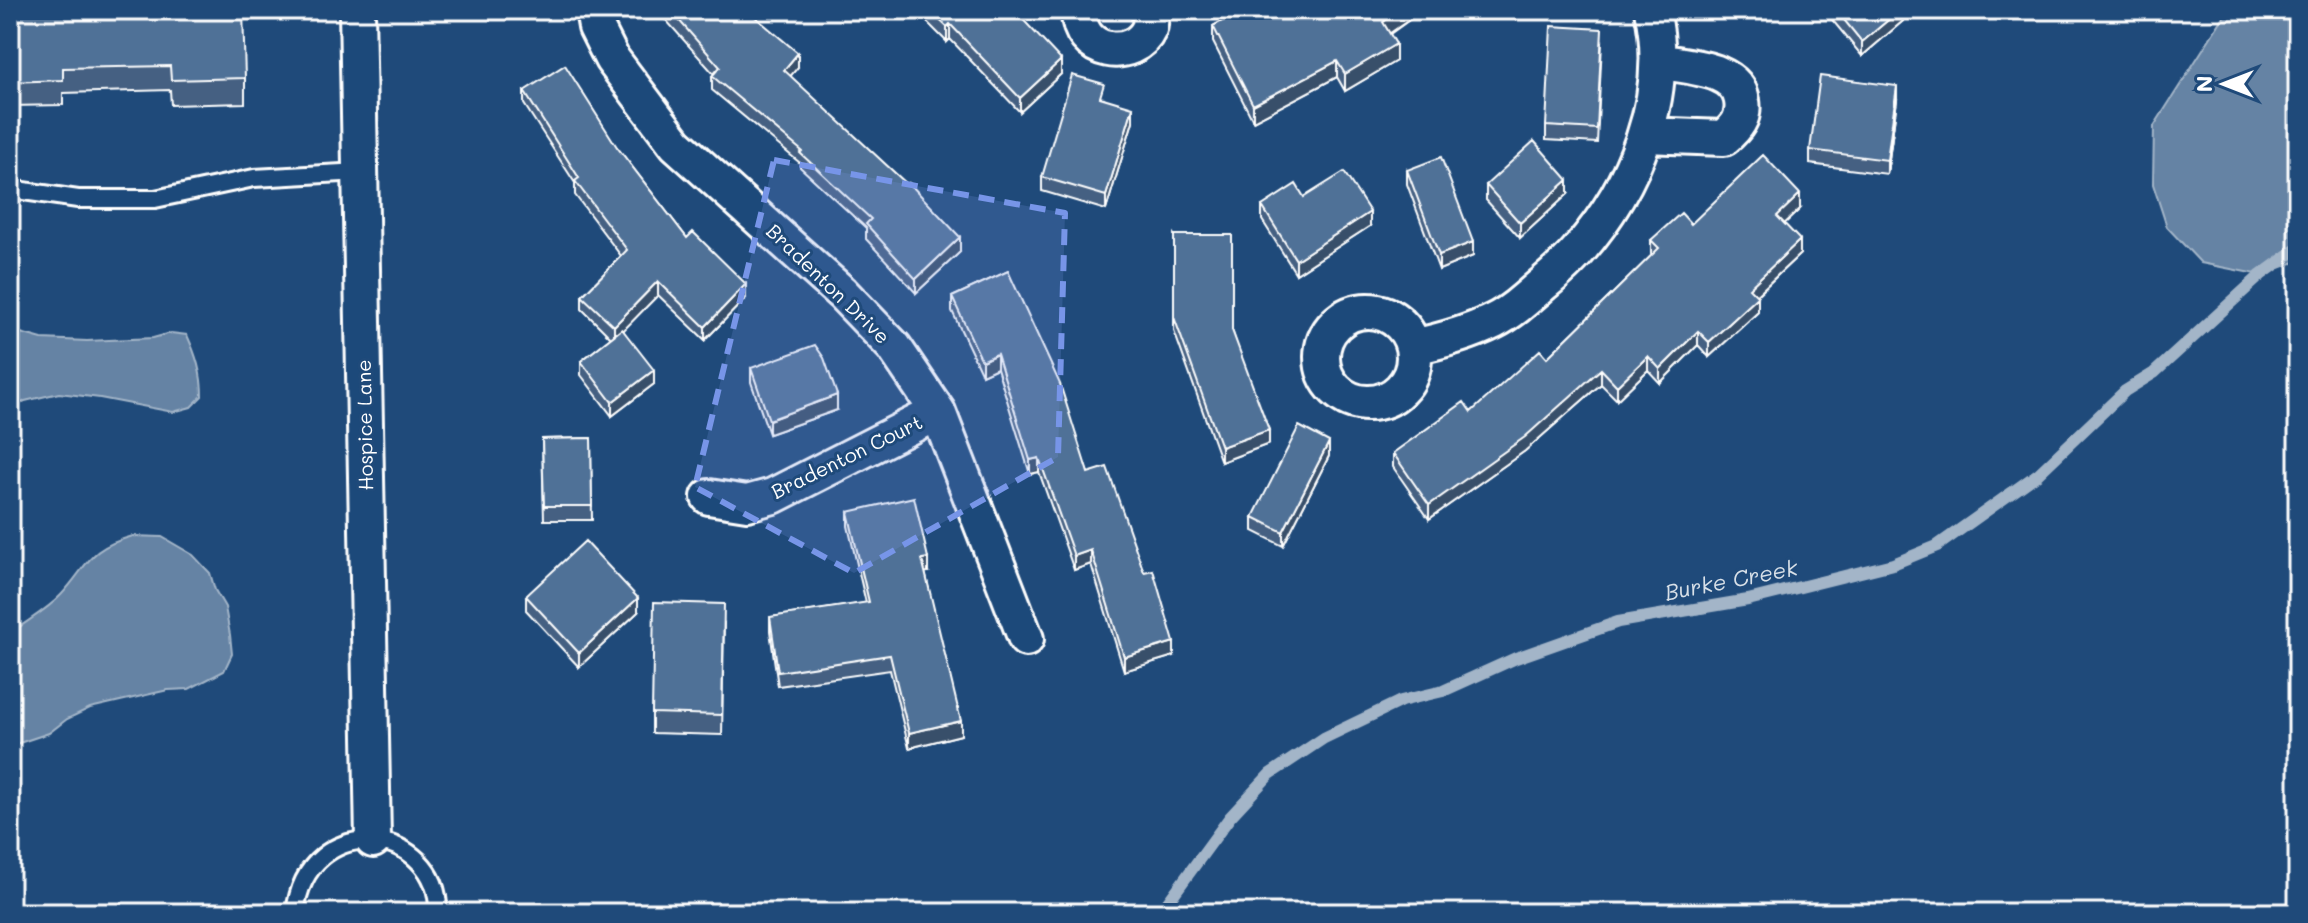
<svg xmlns="http://www.w3.org/2000/svg" width="2308" height="923" font-family="Mali,sans-serif">
<style>
.water{fill:#6583a4;stroke:#a3b5c8;stroke-width:2}
.lines{fill:none;stroke-linecap:round;stroke-linejoin:round}
.stream{stroke:#a3b5c8;stroke-width:12}
.service-casing{stroke:#fff;stroke-width:22}
.minor-casing{stroke:#fff;stroke-width:40}
.service{stroke:#1f4a7a;stroke-width:16}
.minor{stroke:#1f4a7a;stroke-width:34}
.wall{fill:#456182;stroke:#fff;stroke-width:2}
.shaded-wall{fill:#384f6a;stroke:#fff;stroke-width:2}
.building{fill:#507197;stroke:#fff;stroke-width:2}
.marked{fill:#7795e8;fill-opacity:0.2;stroke:#7795e8;stroke-width:6;stroke-dasharray:16 10;stroke-linejoin:round}
.labels{text-anchor:middle;stroke-width:6;stroke-linejoin:round;paint-order:stroke}
.street-label{font-size:20px;fill:#fff;stroke:#1f4a7a}
.water-label{font-size:22px;font-style:italic;fill:#d8e0e8;stroke:#1f4a7a}
</style>
<rect width="100%" height="100%" fill="#1f4a7a"/>
<filter id="ink" filterUnits="userSpaceOnUse"><feTurbulence type="fractalNoise" baseFrequency=".0125" numOctaves="2"/><feDisplacementMap in="SourceGraphic" scale="16" xChannelSelector="R" yChannelSelector="G"/><feConvolveMatrix kernelMatrix="1 2 1 2 8 2 1 2 1" color-interpolation-filters="sRGB"/></filter>
<g filter="url(#ink)">
<path class="water" d="M2228 10H2298V261L2261 275 2201 263 2167 227 2153 184 2154 126Z
M10 330 42 339 87 341 153 338 171 333 187 335C196 355 202 373 202 396L191 407 173 412 100 398 59 393 25 401 10 410Z
M133 536 162 537 193 555 210 573 215 590 225 607 230 635 232 654 224 671 189 689 168 690 90 708 67 719 49 733 10 746V634C26 621 46 611 61 595 89 565 86 549 133 536Z"/>
<g class="lines">
<path class="stream" d="M1160 913 1230 817 1270 774 1324 738 1401 701 1443 691 1516 658 1618 622 1748 600 1893 564 1937 546 2038 474 2125 391 2154 373 2261 275 2298 248"/>
<g class="service-casing">
<path id="service" d="M10 189 78 199H155L254 178 360 172
M295 913C307 808 441 825 438 913"/>
</g>
<g class="minor-casing">
<path id="minor" d="M357 10 373 840
M593 10 596 27 612 59 676 144 842 293 894 347 938 412 1026 639
M1079 10C1077 55 1134 62 1149 29 1151 24 1150 16 1151 10
M1645 135 1724 138C1736 128 1745 118 1742 101 1738 67 1686 67 1659 61
M1322 357a46 46 0 1 1 92 0a46 46 0 1 1-92 0Z
M1413 347C1441 341 1468 334 1494 321 1512 312 1527 298 1543 284 1555 274 1568 263 1578 251 1634 187 1672 96 1652 10
M709 497 747 503 773 496 938 412"/>
</g>
<use href="#service" class="service"/>
<use href="#minor" class="minor"/>
</g>
<path class="wall" d="M10 10 245 78V103L171 105 170 90 63 93V105L10 106Z
M657 10H747L798 67 790 76 960 252 916 293 866 239V228L800 167V163L712 90V76L714 74Z
M915 10H1014L1061 74 1020 112 950 39 947 42Z
M1242 10H1423L1390 34 1396 61 1345 91 1337 77 1253 121 1213 42V26Z
M1541 10H1556L1547 17Z
M1824 10H1903V21L1862 56Z
M1602 43 1597 143 1546 140V126Z
M524 91 617 147 687 238 746 298 705 340 658 295 623 330 654 384 612 416 581 375V361L611 338 582 309V296L621 256 575 195V183L524 104Z
M1104 98 1133 121 1106 210 1042 191V177Z
M1897 100 1887 174 1810 164V150Z
M1407 170 1473 256 1439 270 1407 184Z
M1486 185 1568 194 1520 238 1486 200Z
M1304 197 1370 226 1296 274 1262 220V206Z
M1800 209 1784 224 1800 254 1756 296 1758 312 1709 357 1698 345 1660 383 1648 370 1617 400 1601 384 1525 451 1429 519 1393 467V453L1471 412 1547 358 1652 255 1651 254V240L1691 224Z
M1174 235 1232 330 1269 444 1221 462 1174 331Z
M1008 271 1088 473 1174 656 1124 671 1091 564 1074 570 1039 472 1030 474 997 368 982 375 952 311V297Z
M751 368 837 410 769 434 751 382Z
M591 438 592 520H544L542 439Z
M1329 456 1283 546 1253 531V517Z
M848 512 928 572H925L961 735 909 748 890 670 778 686 770 631V617L866 603 848 526Z
M526 596 638 612 579 667 526 610Z
M724 624 722 735 652 733V713Z"/>
<path class="shaded-wall" d="M1400 10H1423L1383 38V22Z
M1547 10H1556L1547 17Z
M1900 10H1903V21L1862 56V42Z
M950 24V39L947 42V27Z
M1396 44V61L1345 91V74Z
M798 53V67L784 84V70Z
M1061 60V74L1020 112V98Z
M1337 61V77L1253 121V105Z
M1897 86V100L1887 174V160Z
M1133 107V121L1106 210V196Z
M1568 180V194L1520 238V223Z
M1800 194V209L1777 231V216Z
M1370 212V226L1296 274V260Z
M960 237V252L916 293V279Z
M1800 240V254L1749 302V288Z
M1473 242V256L1439 270V255Z
M658 281V295L614 340V326Z
M746 284V298L705 340V327Z
M1758 297V312L1709 357V342Z
M1698 331V345L1660 383V369Z
M997 354V368L982 375V361Z
M1648 356V370L1617 400V386Z
M1601 369V384L1525 451 1429 519V505Z
M654 370V384L612 416V402Z
M837 395V410L769 434V420Z
M1269 430V444L1221 462V447Z
M1329 442V456L1283 546V532Z
M1039 458V472L1030 474V460Z
M1091 550V564L1074 570V556Z
M928 558V572L922 573V559Z
M638 598V612L579 667V653Z
M1174 642V656L1124 671V657Z
M961 721V735L909 748V733Z"/>
<path class="building" d="M10 10H243L245 78 171 80 170 66 63 68V80L10 82Z
M670 10H747L798 53 784 70 908 185 909 183 960 237 916 279 866 224 871 219 800 153 802 151 712 76 720 67Z
M929 10H1014L1061 60 1020 98 950 24 947 27Z
M1242 10H1400L1383 22 1396 44 1345 74 1337 61 1253 105 1213 26Z
M1836 10H1900L1862 42Z
M1551 26 1602 29 1597 129 1546 126Z
M565 65 617 147 687 238 693 232 746 284 705 327 658 281 614 326 582 296 627 250 575 181 579 178 524 91Z
M1072 75 1104 84 1100 97 1133 107 1106 196 1042 177Z
M1820 76 1897 86 1887 160 1810 150Z
M1534 141 1568 180 1520 223 1486 185Z
M1763 155 1800 194 1777 216 1800 240 1749 288 1758 297 1709 342 1698 331 1660 369 1648 356 1617 386 1601 369 1525 437 1429 505 1393 453 1464 402 1471 412 1540 350 1547 358 1659 248 1651 240 1681 213 1691 224Z
M1441 157 1473 242 1439 255 1407 170Z
M1344 172 1370 212 1296 260 1262 206 1296 184 1304 197Z
M1174 235H1232V330L1269 430 1221 447 1174 317Z
M1008 271 1060 384 1088 473 1107 467 1144 572 1153 570 1174 642 1124 657 1091 550 1074 556 1039 458 1030 460 997 354 982 361 952 297Z
M622 329 654 370 612 402 581 361Z
M815 345 824 358 837 395 769 420 751 368Z
M1299 426 1329 442 1283 532 1253 517Z
M591 438 592 506H544L542 439Z
M914 497 928 558 922 559 961 721 909 733 890 655 778 672 770 617 869 602 848 512Z
M585 541 638 598 579 653 526 596Z
M654 602 724 604 722 715 652 713Z"/>
</g>
<path class="marked" d="M774 160 1065 213 1058 457 854 573 695 487Z"/>
<g class="labels">
<g class="street-label">
<text transform="translate(828 284) rotate(44)" y="7">Bradenton Drive</text>
<text transform="translate(365 425) rotate(-91)" y="7">Hospice Lane</text>
<text transform="translate(847 457) rotate(-26)" y="7">Bradenton Court</text>
</g>
<g class="water-label">
<text transform="translate(1731 580) rotate(-11)" y="8">Burke Creek</text>
</g>
</g>
<rect width="2308" height="923" fill="none" stroke="#1f4a7a" stroke-width="40"/>
<rect x="20" y="20" width="2268" height="883" fill="none" stroke="#fff" stroke-width="3" filter="url(#ink)"/>
<g transform="translate(2224 84) rotate(270)" stroke="#1f4a7a" stroke-width="6" paint-order="stroke">
<path d="M0-6L14 30L0 20L-14 30Z" fill="#ffffff"/>
<text y="-12" font-size="22" font-weight="bold" text-anchor="middle" fill="#ffffff">N</text>
</g>
</svg>
